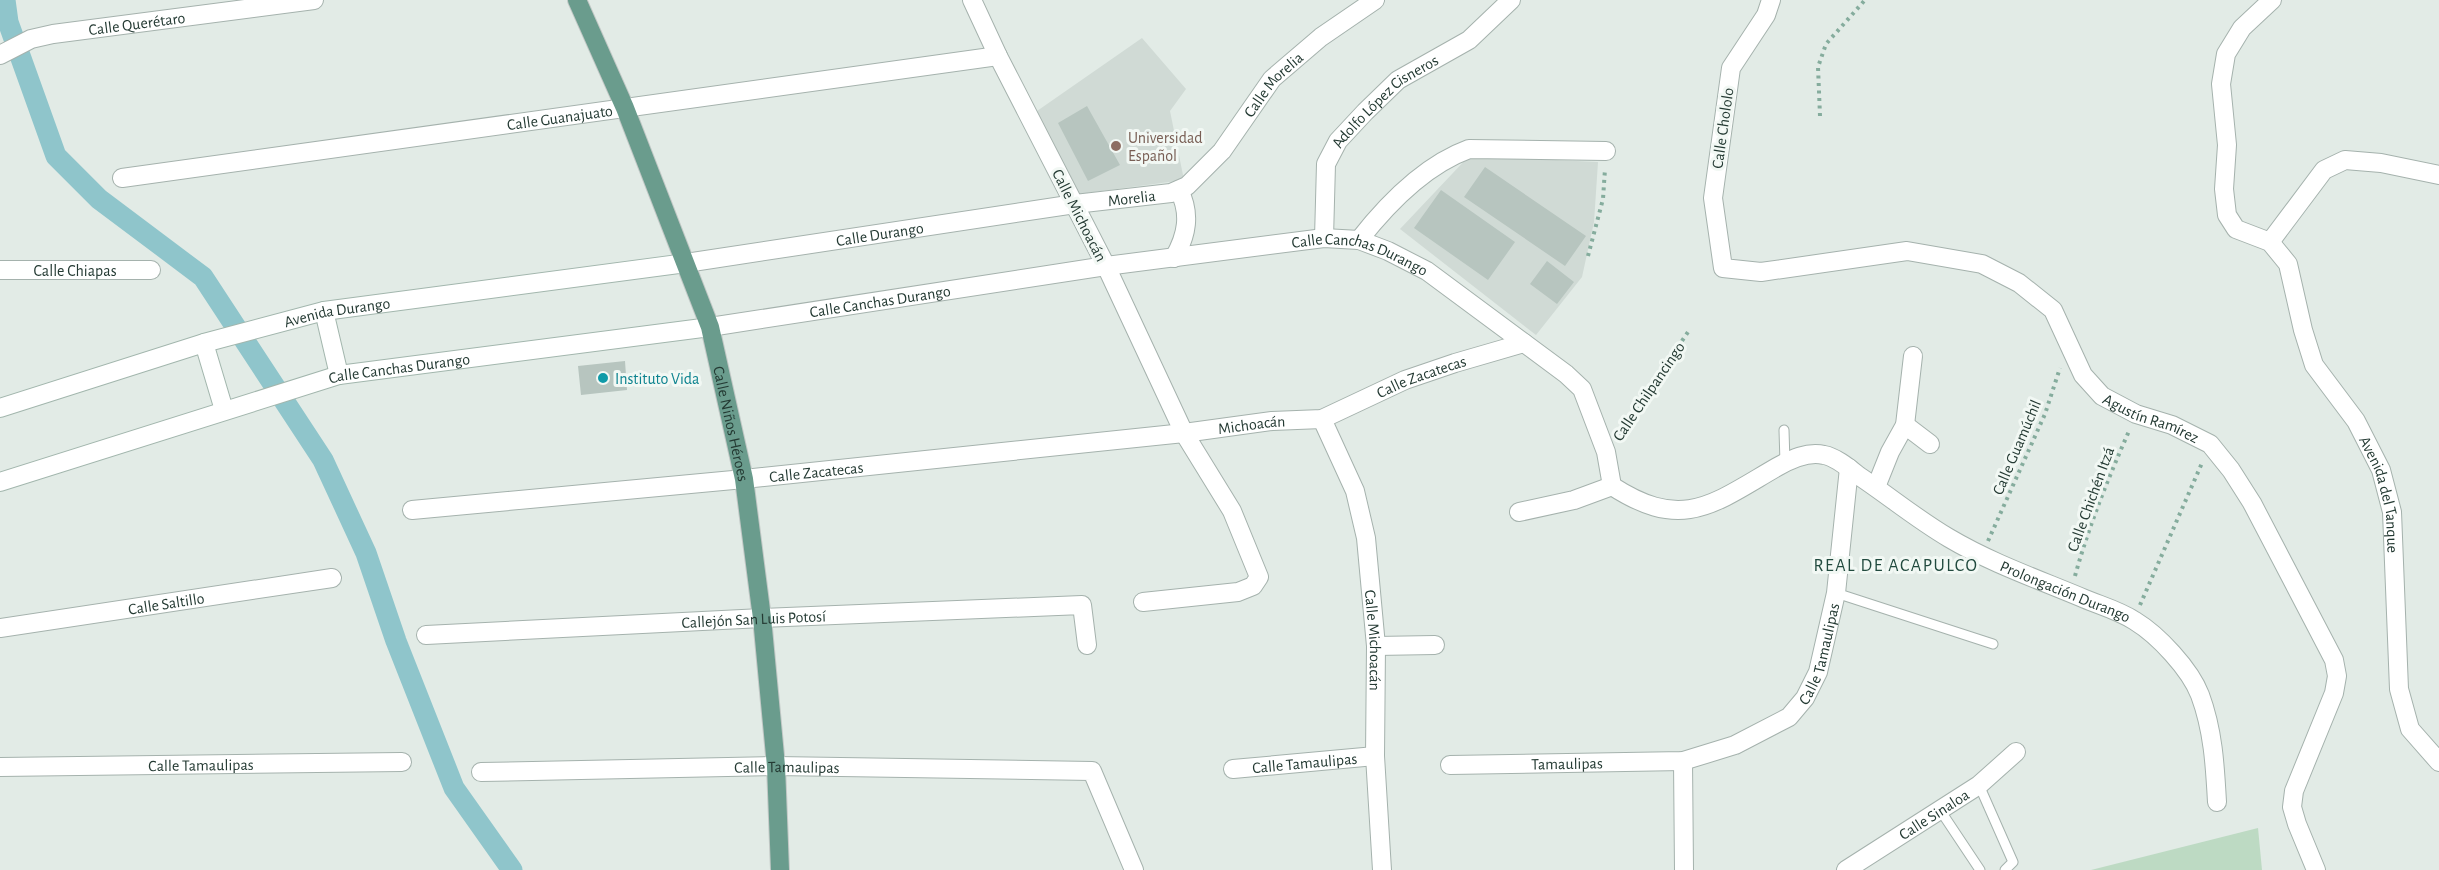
<svg xmlns="http://www.w3.org/2000/svg" width="2439" height="870" font-family="'Alegreya Sans',sans-serif">
<style>
.built{fill:#d0dad5}
.green{fill:#bddac3}
.lines{fill:none;stroke-linecap:round;stroke-linejoin:round}
.canal{stroke:#8fc5cb;stroke-width:21}
.building{fill:#b7c5bf}
.service-casing{stroke:#a5b2ad;stroke-width:11}
.minor-casing{stroke:#a5b2ad;stroke-width:20}
.tertiary-casing{stroke:#a5b2ad;stroke-width:20}
.secondary-casing{stroke:#a2b6ad;stroke-width:20}
.primary-casing{stroke:#c2c8c6;stroke-width:20}
.path{stroke:#85ac9d;stroke-width:4;stroke-dasharray:3 4.5;stroke-linecap:butt}
.service{stroke:#fff;stroke-width:9}
.minor{stroke:#fff;stroke-width:18}
.tertiary{stroke:#fff;stroke-width:18}
.secondary{stroke:#fff;stroke-width:18}
.primary{stroke:#6a9c8d;stroke-width:18}
.education-dot{fill:#8d6e63;stroke:#f2f8f4;stroke-width:2}
.culture-dot{fill:#0f9aa8;stroke:#f2f8f4;stroke-width:2}
.labels{text-anchor:middle;stroke-width:6;stroke-linejoin:round;paint-order:stroke}
.street-label{font-size:16px;fill:#243a33;stroke:#f2f8f4}
.education-label{font-size:16px;fill:#785e54;stroke:#f2f8f4;text-anchor:start}
.culture-label{font-size:16px;fill:#0d838f;stroke:#f2f8f4;text-anchor:start}
.neighbourhood-label{font-size:18px;letter-spacing:1.5px;fill:#214a3e;stroke:#f2f8f4}
</style>
<rect width="100%" height="100%" fill="#e2ebe6"/>
<path class="built" d="M1142 38 1186 89 1170 111 1184 180 1079 194 1037 111Z
M1469 156 1598 162 1594 222 1582 277 1536 335 1400 229Z"/>
<path class="green" d="M2258 828 2262 870H2091Z"/>
<g class="lines">
<path class="canal" d="M5 0 8 22 56 156 99 199 203 277 323 460 366 553 396 641 454 788 512 870"/>
</g>
<path class="building" d="M1087 106 1120 165 1088 181 1058 123Z
M1485 167 1586 236 1565 266 1464 197Z
M1441 190 1515 242 1488 280 1414 228Z
M1547 261 1574 282 1557 304 1530 284Z
M625 361 627 390 581 395 578 366Z"/>
<g class="lines">
<g class="service-casing">
<path id="service" d="M1784 430 1785 463
M1836 593 1993 644
M1979 785 2013 862 2005 870
M1940 810 1980 870"/>
</g>
<g class="minor-casing">
<g id="minor">
<path id="s1" d="M1771 0 1766 15 1731 68 1713 198 1723 268 1761 272 1907 251 1982 264 2019 283 2053 310 2083 375 2102 396 2136 414 2172 425 2210 444 2231 470 2252 503 2334 660 2337 676 2334 693 2294 791 2292 807 2297 824 2316 870"/>
<path id="s2" d="M2272 0 2242 28 2226 54 2221 84 2227 145 2224 189 2227 215 2236 229 2270 242 2288 264 2303 330 2314 365 2356 421 2381 470 2392 512 2399 689 2410 729 2439 762"/>
<path id="s3" d="M0 55 31 39 53 34 314 0"/>
<path id="s4" d="M122 178 998 56"/>
<path id="s5" d="M1075 204 1171 193 1187 186 1222 151 1272 79 1321 37 1375 0"/>
<path id="s6" d="M1324 238 1326 164 1338 141 1365 112 1398 80 1469 40 1511 0"/>
<path d="M1359 240C1388 203 1425 165 1469 149L1606 151"/>
<path d="M2270 242 2324 170 2345 160 2381 163 2439 175"/>
<path d="M1174 258C1187 235 1191 214 1179 190"/>
<path id="s7" d="M0 270H151"/>
<path id="s8" d="M1322 419 1355 491 1366 538 1376 646 1375 756 1382 870"/>
<path d="M1905 425 1930 444"/>
<path d="M1876 487 1890 452 1905 425 1913 356"/>
<path id="s9" d="M412 510 744 479 1184 433 1272 421 1322 419 1405 380 1455 363 1524 343"/>
<path d="M1519 512 1574 500 1612 486"/>
<path id="s10" d="M1143 602 1238 592 1253 586 1259 577 1232 511 1184 433 1106 266 1324 238 1359 240 1388 251 1427 271 1566 374 1582 389 1606 452 1612 486C1683 532 1713 504 1777 467 1791 459 1808 451 1824 455 1836 457 1850 469 1859 476 1889 496 1918 520 1949 538 1991 563 2040 580 2085 599 2102 606 2120 611 2135 621 2158 635 2190 669 2200 695 2213 730 2215 765 2217 802"/>
<path id="s11" d="M0 628 332 578"/>
<path id="s12" d="M426 635 762 618 1082 605 1087 645"/>
<path d="M1376 646 1435 645"/>
<path d="M1683 761 1684 870"/>
<path id="s13" d="M1450 765 1683 761 1735 745 1789 717 1805 698 1818 672 1836 593 1849 468"/>
<path id="s14" d="M0 767 402 762"/>
<path id="s15" d="M1233 769 1375 756"/>
<path id="s16" d="M481 772 776 766 1092 771 1134 870"/>
<path id="s17" d="M1846 870 1979 785 2016 752"/>
</g>
</g>
<g class="tertiary-casing">
<g id="tertiary">
<path id="s18" d="M686 263 1075 204"/>
<path id="s19" d="M710 327 1106 266 998 56 972 0"/>
</g>
</g>
<g class="secondary-casing">
<g id="secondary">
<path d="M324 311 339 375"/>
<path d="M204 343 224 410"/>
<path id="s20" d="M0 408 204 343 324 311 686 263"/>
<path id="s21" d="M0 482 339 375 710 327"/>
</g>
</g>
<g class="primary-casing">
<g id="primary">
<path id="s22" d="M577 0 625 108 710 327 744 479 762 618 776 766 780 870"/>
</g>
</g>
<path class="path" d="M1820 116 1818 67 1826 44 1865 0
M1588 256 1603 199 1605 169
M1619 434 1690 329
M1988 541 2045 414 2060 368
M2075 576C2089 525 2108 479 2129 431
M2140 605 2202 463"/>
<use href="#service" class="service"/>
<use href="#minor" class="minor"/>
<use href="#tertiary" class="tertiary"/>
<use href="#secondary" class="secondary"/>
<use href="#primary" class="primary"/>
</g>
<circle class="education-dot" cx="1116" cy="146" r="6"/>
<circle class="culture-dot" cx="603" cy="378" r="6"/>
<g class="labels">
<g class="street-label">
<text dy="6" stroke="none"><textPath href="#s3" startOffset="142">Calle Querétaro</textPath></text>
<text dy="6" stroke="none"><textPath href="#s5" startOffset="248">Calle Morelia</textPath></text>
<text dy="6" stroke="none"><textPath href="#s6" startOffset="162">Adolfo López Cisneros</textPath></text>
<text dy="6" stroke="none"><textPath href="#s4" startOffset="442">Calle Guanajuato</textPath></text>
<text transform="translate(1722 128) rotate(-82)" y="6">Calle Chololo</text>
<text dy="6" stroke="none"><textPath href="#s5" startOffset="57">Morelia</textPath></text>
<text transform="translate(1080 215) rotate(63)" y="6">Calle Michoacán</text>
<text dy="6" stroke="none"><textPath href="#s18" startOffset="196">Calle Durango</textPath></text>
<text dy="6" stroke="none"><textPath href="#s10" startOffset="728">Calle Canchas Durango</textPath></text>
<text dy="6" stroke="none"><textPath href="#s7" startOffset="75">Calle Chiapas</textPath></text>
<text dy="6" stroke="none"><textPath href="#s19" startOffset="172">Calle Canchas Durango</textPath></text>
<text dy="6" stroke="none"><textPath href="#s20" startOffset="351">Avenida Durango</textPath></text>
<text dy="6" stroke="none"><textPath href="#s21" startOffset="416">Calle Canchas Durango</textPath></text>
<text dy="6" stroke="none"><textPath href="#s9" startOffset="1023">Calle Zacatecas</textPath></text>
<text transform="translate(1648 391) rotate(-56)" y="6">Calle Chilpancingo</text>
<text dy="6" stroke="none"><textPath href="#s1" startOffset="782">Agustín Ramírez</textPath></text>
<text dy="6" stroke="none"><textPath href="#s22" startOffset="452">Calle Niños Héroes</textPath></text>
<text dy="6" stroke="none"><textPath href="#s9" startOffset="844">Michoacán</textPath></text>
<text transform="translate(2016 447) rotate(-67)" y="6">Calle Guamúchil</text>
<text dy="6" stroke="none"><textPath href="#s9" startOffset="406">Calle Zacatecas</textPath></text>
<text dy="6" stroke="none"><textPath href="#s2" startOffset="568">Avenida del Tanque</textPath></text>
<text transform="translate(2090 499) rotate(-70)" y="6">Calle Chichén Itzá</text>
<text dy="6" stroke="none"><textPath href="#s10" startOffset="1605">Prolongación Durango</textPath></text>
<text dy="6" stroke="none"><textPath href="#s11" startOffset="168">Calle Saltillo</textPath></text>
<text dy="6" stroke="none"><textPath href="#s12" startOffset="328">Callejón San Luis Potosí</textPath></text>
<text dy="6" stroke="none"><textPath href="#s8" startOffset="230">Calle Michoacán</textPath></text>
<text dy="6" stroke="none"><textPath href="#s13" startOffset="420">Calle Tamaulipas</textPath></text>
<text dy="6" stroke="none"><textPath href="#s15" startOffset="72">Calle Tamaulipas</textPath></text>
<text dy="6" stroke="none"><textPath href="#s13" startOffset="117">Tamaulipas</textPath></text>
<text dy="6" stroke="none"><textPath href="#s14" startOffset="201">Calle Tamaulipas</textPath></text>
<text dy="6" stroke="none"><textPath href="#s16" startOffset="306">Calle Tamaulipas</textPath></text>
<text dy="6" stroke="none"><textPath href="#s17" startOffset="104">Calle Sinaloa</textPath></text>
</g>
<g class="education-label">
<text x="1128" y="143">Universidad<tspan x="1128" dy="18">Español</tspan></text>
</g>
<g class="culture-label">
<text x="615" y="384">Instituto Vida</text>
</g>
<g class="neighbourhood-label">
<text x="1896" y="571">REAL DE ACAPULCO</text>
</g>
</g>
</svg>
